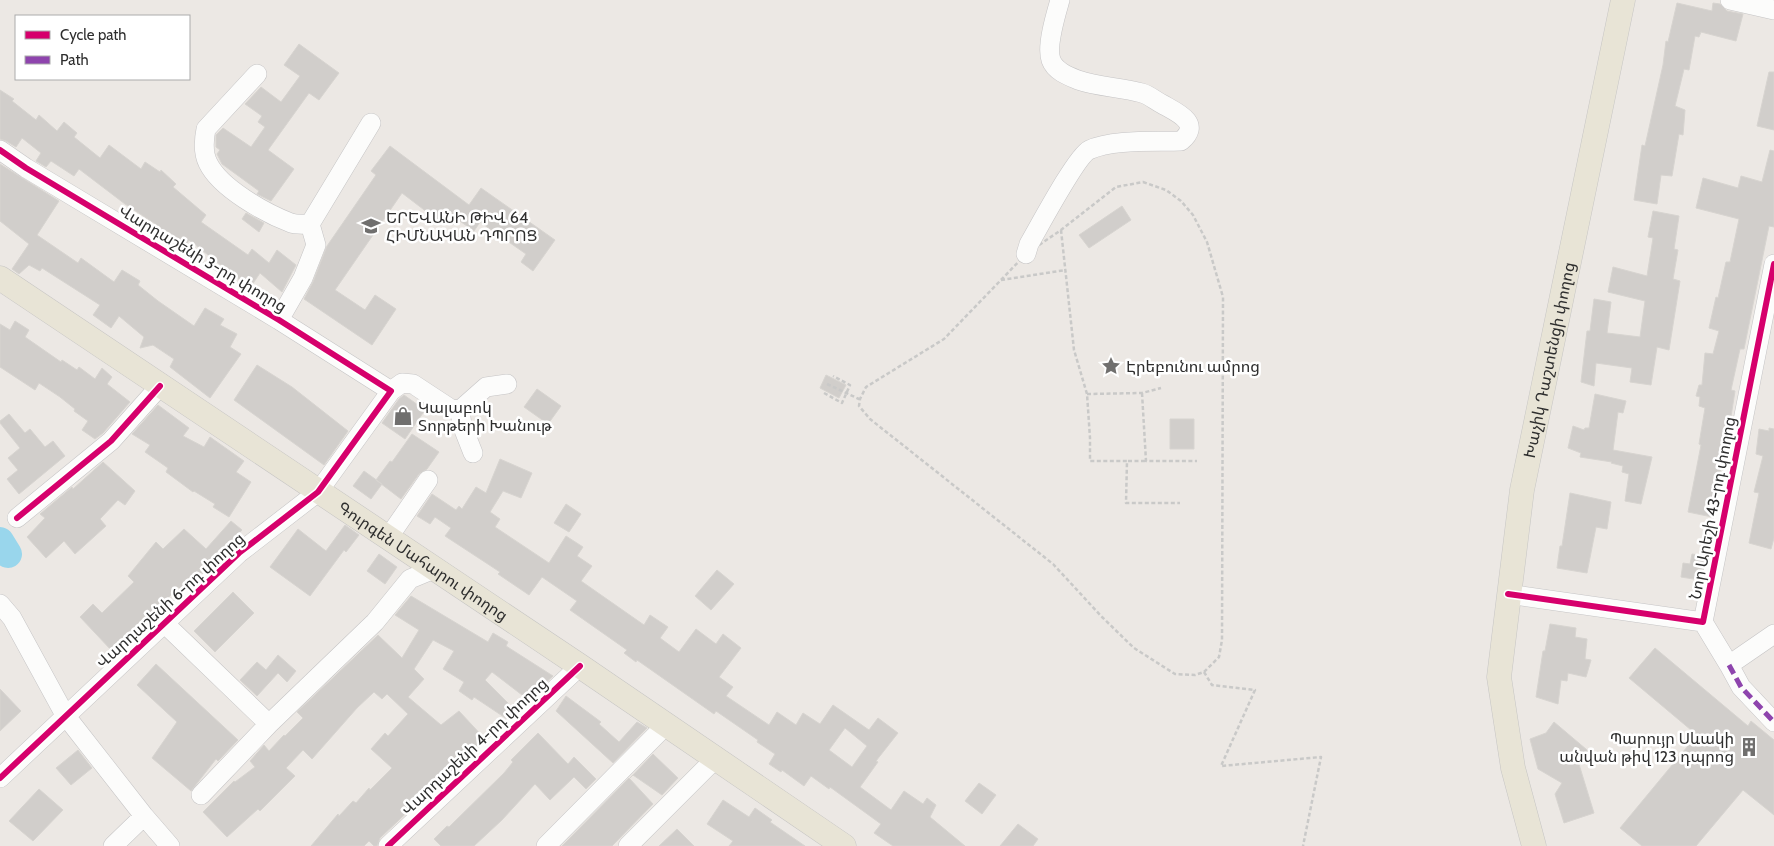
<svg xmlns="http://www.w3.org/2000/svg" width="1774" height="846" font-family="Cabin,'Noto Sans Armenian',sans-serif">
<style>
.lines{fill:none;stroke-linecap:round;stroke-linejoin:round}
.river{stroke:#99d6ec;stroke-width:28}
.building{fill:#d1cecb;stroke:#d7d4d0;fill-rule:evenodd}
.minor-casing{stroke:#c5c4c5;stroke-width:20}
.major-casing{stroke:#c6c5c4;stroke-width:25}
.path{stroke:#c9c9c8;stroke-width:2.5;stroke-dasharray:4 2.5;stroke-linecap:butt}
.minor{stroke:#fcfcfb;stroke-width:19}
.major{stroke:#e8e4d6;stroke-width:24}
.quiet{stroke:#8e44ad;stroke-width:5;stroke-dasharray:10 5;stroke-linecap:butt}
.cycleway-casing{stroke:#fff;stroke-width:9}
.cycleway{stroke:#d6006c;stroke-width:6}
.labels{text-anchor:middle;stroke-width:5;stroke-linejoin:round;paint-order:stroke}
.poi-label{font-size:16px;fill:#2e2e2e;stroke:#fff;text-anchor:start}
.street-label{font-size:16px;fill:#2e2e2e;stroke:#fff}
</style>
<rect width="100%" height="100%" fill="#ece8e4"/>
<g class="lines">
<path class="river" d="M0 541 8 554"/>
</g>
<path class="building" d="M1677 3 1712 11 1713 3 1720 4 1727 11 1743 14 1736 41 1701 32 1699 37 1695 36 1689 70 1684 69 1675 106 1685 110 1683 135 1679 134 1672 176 1661 175 1657 204 1634 200 1642 145 1645 146 1663 65 1666 41 1668 42Z
M299 44 339 73 319 100 309 93 268 150 294 169 271 201 257 194 259 191 222 164 217 154 220 150 216 147V135L223 128 251 147 265 127 258 122 262 116 245 104 261 87 281 102 300 76 284 65Z
M1769 72H1774V130L1757 126Z
M0 90 14 99 12 101 36 120 39 115 57 131 64 122 77 133 74 137 100 158 109 145 141 169 145 162 160 172 161 170 176 184 173 187 206 215 201 222 248 255 252 249 269 263 277 250 296 265 282 292 260 273 250 288 189 240 185 246 172 239 159 229 160 227 125 204 79 169 74 176 51 161 46 167 36 161 41 153 22 138 16 147 6 141 0 139Z
M390 146 469 205 481 188 555 240 533 271 521 262 526 254 480 222 474 231 457 219 453 225 444 217 440 222 402 193 335 290 365 310 375 295 396 309 372 345 304 299 313 282 327 246 376 175 371 171Z
M1770 150 1774 151V227L1769 226 1744 349H1740L1731 390 1735 391 1727 442 1718 480 1710 503 1715 505 1712 517 1688 512 1701 445 1699 444 1705 408 1699 406 1700 397 1696 396 1699 385H1702L1705 353 1713 354 1719 331 1709 328 1716 297 1718 298 1726 262H1730L1739 219 1696 208 1703 178 1738 188 1741 176 1762 182Z
M0 164 59 201 37 235 78 263 81 258 114 282 122 270 140 281 138 285 158 301 194 326 205 308 224 319 220 325 237 334 230 347 241 354 210 398 170 367 174 359 153 345 140 348 144 337 119 316 111 328 93 315 100 305 42 268 40 271 29 265 19 274 12 269 29 244 0 221Z
M1122 206 1131 220 1089 248 1079 235Z
M1653 211 1679 216 1674 249 1678 250 1673 279 1680 281 1669 350 1657 347 1651 385 1630 382 1632 368 1596 363 1594 386 1581 382 1587 331H1590L1594 299 1611 302 1607 333 1640 337 1645 301 1608 292 1613 267 1647 276 1653 238 1648 237Z
M246 213 264 223 259 232 242 219Z
M15 321 29 330 25 337 61 362 62 360 77 370 79 367 95 379 102 368 112 377 107 384 130 402 103 433 95 439 82 430 88 421 74 411 75 409 60 397 39 383 35 390 0 367V324L10 330Z
M257 365 292 387 348 431 324 465 234 400Z
M826 375 846 385 839 398 820 388Z
M537 389 561 406 548 424 524 407Z
M1595 394 1626 401 1623 413 1618 412 1613 450 1652 457 1641 504 1625 501 1629 474 1622 472 1623 466 1611 463 1612 462 1580 457 1581 453 1568 448 1573 426 1584 430 1585 428H1589Z
M404 395 425 410 405 439 382 423 399 399Z
M158 405 189 428 183 436 204 447 210 437 244 461 236 472 251 482 229 517 213 507 215 504 194 491 193 492 166 472 168 468 145 452 150 445 132 434Z
M9 414 25 433 30 429 45 447 53 441 65 456 19 494 7 479 18 470 8 458 20 448 0 423V421Z
M1170 419H1194V449H1170Z
M1769 428 1774 429V538L1771 549 1749 543 1759 493 1754 492 1763 456 1756 454 1759 429 1769 431Z
M412 434 439 452 427 469 419 474 401 499 376 480 390 461 392 462Z
M500 459 532 473 521 498 503 491 490 512 500 519 495 527 549 563 566 536 583 547 577 556 592 566 581 581 644 625 650 615 668 627 660 638 679 652 696 629 716 644 723 634 741 648 719 677 733 687 726 696 769 725 777 712 796 725 803 713 820 724 833 705 869 730 878 718 898 733 876 761 878 762 860 787 891 810 904 791 923 804 927 798 936 805 930 817 965 846H893L874 833 881 824 830 787 829 789 811 776 804 786 782 770 781 772 769 764 775 754 757 742 758 740 716 711 714 714 637 660 636 662 624 653 627 650 570 610 577 601 542 577 529 595 498 574 500 572 445 536 451 528 435 517 430 524 417 516 432 494 456 510 459 506 462 509 476 487 486 493ZM845 728 867 746 852 767 829 750Z
M103 462 135 491 125 505 118 500 100 519 106 526 75 554 64 541 46 558 27 537 45 518 40 514 72 487 73 489Z
M364 471 382 484 371 499 353 486Z
M1570 493 1611 502 1607 529 1596 527 1587 573 1557 568 1560 546H1562Z
M566 504 581 514 569 532 554 523Z
M231 521 242 530 228 545 229 547 182 591 178 587 160 607 163 609 151 620 148 617 112 651 80 617 93 604 102 613 134 582 128 576 156 542 163 549 184 529 206 549Z
M345 525 359 535 346 552 344 550 310 596 270 567 298 529 326 551Z
M379 554 397 567 385 584 367 571Z
M1692 554 1705 556 1700 580 1681 577 1683 563 1690 564Z
M717 570 734 584 711 610 695 596Z
M233 592 254 613 215 652 194 631Z
M411 596 488 642 493 633 508 642 506 646 553 676 530 697 522 695 492 672 485 680 514 709 507 719 474 697 472 700 459 691 464 682 443 669 454 651 433 640 414 669 424 679 408 697 441 725 459 711 485 739 436 785 432 781 413 798 418 802 380 838 377 846H374L369 841 364 846H311L338 814 339 816 353 801 356 803 369 788 370 790 392 768 371 749 385 733 388 736 408 714 387 694 382 699 374 692 357 708 312 759 303 750 286 768 295 776 260 811 258 809 227 837 203 812 234 781 235 782 255 767 250 761 264 745 269 751 284 735 285 736 303 718 297 712 378 635 402 658 419 630 395 615Z
M1550 624 1576 628 1575 637 1587 639 1585 659 1591 660 1586 677 1568 673 1567 681 1561 680 1558 704 1536 697 1543 651H1545Z
M1655 648 1748 726 1751 721 1774 740V815L1743 790 1696 846H1642L1620 828 1697 735 1629 678Z
M278 655 296 671 287 682 278 673 257 696 240 680 257 662 266 670Z
M156 664 238 740 218 761 216 759 191 791 152 758 177 722 137 685Z
M0 689 21 711 0 731Z
M566 696 601 722 599 724 619 742 637 722 647 728 613 763 556 711Z
M1554 722 1593 755 1578 761 1594 813 1564 823 1555 794 1562 783 1538 769 1530 739 1546 733Z
M538 733 568 764 574 757 596 779 586 789 574 777 550 800 535 784 502 820 474 846H441L434 839 447 826 449 827 504 773 513 762 511 760Z
M78 750 92 768 71 785 56 768Z
M653 754 678 778 662 795 633 775 630 778Z
M629 778 653 804 612 846H562Z
M979 783 996 795 982 814 965 801Z
M39 789 63 810 33 841 9 821Z
M723 800 749 817 755 808 772 820 770 822 805 846H729L733 841 707 824Z
M1018 824 1038 839 1033 846H1000Z
M677 829 694 846H659Z"/>
<g class="lines">
<g class="minor-casing">
<path id="minor" d="M1730 0 1774 10
M257 74 206 129C204 139 203 153 208 163 220 188 265 213 291 223 297 225 304 224 310 224
M0 150 26 168 279 320 391 391
M1026 254 1029 244C1039 227 1076 157 1089 150 1112 139 1155 142 1181 141 1203 123 1176 112 1162 104 1156 101 1149 95 1142 93 1121 87 1098 87 1078 80 1068 76 1055 71 1051 60 1046 46 1056 14 1060 0
M279 320 303 278 316 245 310 224 371 123
M460 410 462 425 473 453
M17 518 111 441 160 386
M388 538 428 480
M1508 594 1703 622 1774 264
M0 604 12 618 65 715 144 816 170 846
M1703 622 1729 665 1774 634
M164 623 269 724
M1729 665 1741 687 1774 722
M0 778 239 553 318 492 391 391 402 383 413 384 451 409 460 410 486 387 507 384
M201 795 269 724 375 622 410 579 434 569
M113 846 144 816
M388 846 580 666
M546 846 666 725
M628 846 715 759"/>
</g>
<g class="major-casing">
<g id="major">
<path id="s1" d="M0 278 580 666 844 846"/>
<path id="s2" d="M1534 846 1513 768 1499 677 1522 490 1623 0"/>
</g>
</g>
<path class="path" d="M1143 182 1166 190 1181 201 1193 215 1207 242 1223 297 1222 640 1219 657 1204 672 1195 675 1175 674 1134 648 1102 617 1053 564 870 419 859 406 860 399 866 387 944 339 1026 254 1061 230 1116 187Z
M1061 230 1074 350 1087 394 1090 438V461H1127L1126 503H1180
M1001 280 1066 270
M827 384 859 399
M824 393 842 403 850 385 833 376
M1142 393 1146 461H1197
M1087 394 1142 393 1161 388
M1128 461H1146
M1204 672 1212 685 1255 690 1221 766 1321 757 1303 846"/>
<use href="#minor" class="minor"/>
<use href="#major" class="major"/>
<path class="quiet" d="M1729 665 1741 687 1774 722"/>
<g class="cycleway-casing">
<path id="cycleway" d="M0 150 26 168 279 320 391 391 318 492 239 553 0 778
M17 518 111 441 160 386
M1508 594 1703 622 1774 264
M388 846 580 666"/>
</g>
<use href="#cycleway" class="cycleway"/>
</g>
<defs>
<g id="school-bare" transform="scale(1.5)"><path d="M0-5L7-2L0 1L-7-2ZM-4 1L0 2.5L4 1V4Q0 6-4 4Z" fill="#706f6e" stroke="#fff" stroke-width="2.5" paint-order="stroke"/></g>
<g id="sight-bare" transform="scale(1.5)"><path d="M0-6L1.8-2.2L6-1.7L2.9 1.2L3.7 5.4L0 3.3L-3.7 5.4L-2.9 1.2L-6-1.7L-1.8-2.2Z" fill="#706f6e" stroke="#fff" stroke-width="2.5" paint-order="stroke"/></g>
<g id="shop-bare" transform="scale(1.5)"><path d="M-5-2.5h2.3a2.7 3.5 0 0 1 5.4 0H5L5.5 6h-11ZM-1.5-2.5h3a1.5 2.3 0 0 0-3 0Z" fill="#706f6e" stroke="#fff" stroke-width="2.5" paint-order="stroke"/></g>
<g id="building-bare" transform="scale(1.5)"><path d="M-4-6H4V6H1V3H-1V6H-4ZM-2.5-4.3h1.7v1.8h-1.7ZM.8-4.3h1.7v1.8H.8ZM-2.5-1h1.7V.8h-1.7ZM.8-1h1.7V.8H.8Z" fill="#706f6e" stroke="#fff" stroke-width="2.5" paint-order="stroke"/></g>
</defs>
<g fill-rule="evenodd">
<use href="#school-bare" x="371" y="226"/>
<use href="#sight-bare" x="1111" y="366"/>
<use href="#shop-bare" x="403" y="416"/>
<use href="#building-bare" x="1749" y="747"/>
</g>
<g class="labels">
<g class="poi-label">
<text x="386" y="223">ԵՐԵՎԱՆԻ ԹԻՎ 64<tspan x="386" dy="18">ՀԻՄՆԱԿԱՆ ԴՊՐՈՑ</tspan></text>
<text x="1126" y="372">Էրեբունու ամրոց</text>
<text x="418" y="413">Կալաբոկ<tspan x="418" dy="18">Տորթերի Խանութ</tspan></text>
<text x="1734" y="744" text-anchor="end">Պարույր Սևակի<tspan x="1734" dy="18">անվան թիվ 123 դպրոց</tspan></text>
</g>
<g class="street-label">
<text transform="translate(203 258) rotate(31)" y="6">Վարդաշենի 3-րդ փողոց</text>
<text dy="6" stroke="none"><textPath href="#s2" startOffset="494">Խաչիկ Դաշտենցի փողոց</textPath></text>
<text transform="translate(1712 508) rotate(-79)" y="6">Նոր Արեշի 43-րդ փողոց</text>
<text dy="6" stroke="none"><textPath href="#s1" startOffset="509">Գուրգեն Մահարու փողոց</textPath></text>
<text transform="translate(170 600) rotate(-42)" y="6">Վարդաշենի 6-րդ փողոց</text>
<text transform="translate(474 746) rotate(-43)" y="6">Վարդաշենի 4-րդ փողոց</text>
</g>
</g>
<rect x="15" y="15" width="175" height="65" fill="#ffffff" stroke="#ababab"/>
<rect x="25" y="31" width="25" height="8" fill="#d6006c" stroke="#ababab"/>
<text x="60" y="40" font-size="15" fill="#2e2e2e">Cycle path</text>
<rect x="25" y="56" width="25" height="8" fill="#8e44ad" stroke="#ababab"/>
<text x="60" y="65" font-size="15" fill="#2e2e2e">Path</text>
</svg>
